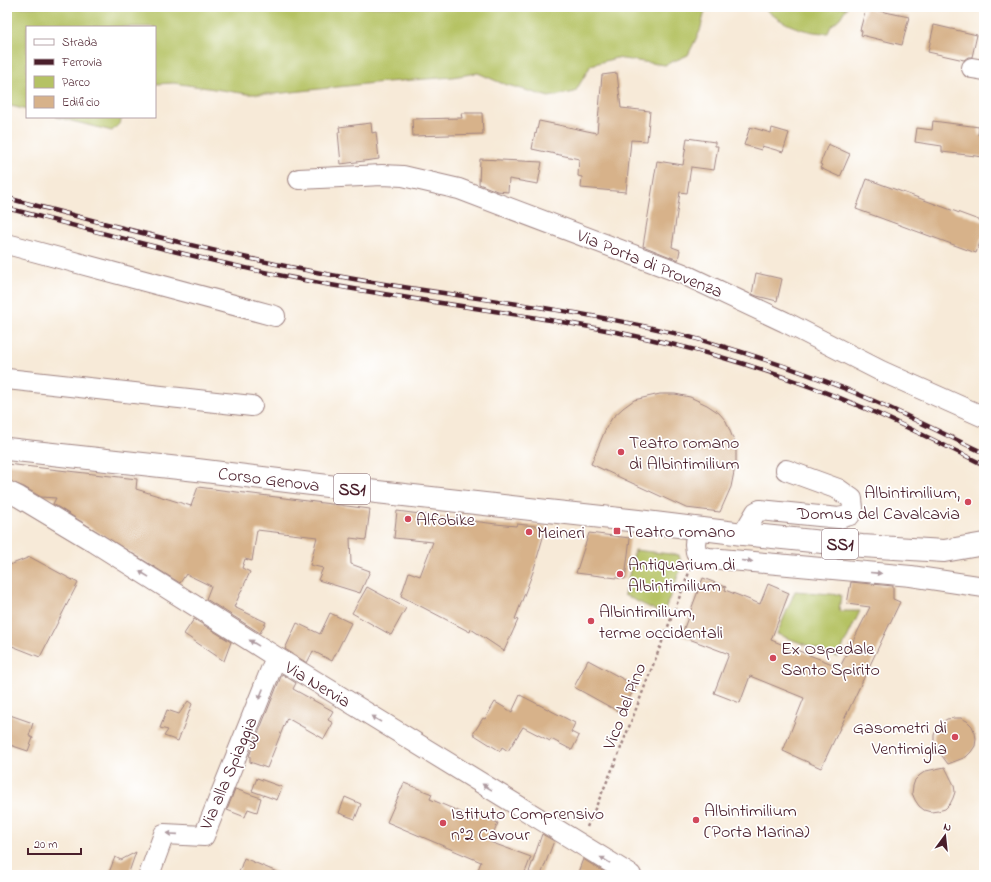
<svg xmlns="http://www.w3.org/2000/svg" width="991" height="882" font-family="'Indie Flower',sans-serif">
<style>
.green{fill:#b5c264;stroke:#807048}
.building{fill:#d7b28a}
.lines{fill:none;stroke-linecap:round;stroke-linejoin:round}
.minor-casing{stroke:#a08482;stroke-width:22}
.major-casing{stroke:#a08482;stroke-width:24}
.path{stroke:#a08482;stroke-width:2.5;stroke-dasharray:3 3;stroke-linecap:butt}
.minor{stroke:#fff;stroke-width:20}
.major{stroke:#fff;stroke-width:22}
.rail-casing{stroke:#4a1f2b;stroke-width:4.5}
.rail{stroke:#fff;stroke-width:3;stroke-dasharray:9;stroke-linecap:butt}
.oneway{fill:#ae9aa0}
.poi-dot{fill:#d1495b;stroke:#fff;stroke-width:1.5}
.labels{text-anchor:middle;stroke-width:3.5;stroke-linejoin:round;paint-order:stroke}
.shield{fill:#fff;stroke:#80626b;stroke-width:1}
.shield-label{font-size:17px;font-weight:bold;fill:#4a1f2b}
.street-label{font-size:18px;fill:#4a1f2b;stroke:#fff}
.poi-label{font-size:18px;fill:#4a1f2b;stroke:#fff;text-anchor:start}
</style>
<rect width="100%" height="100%" fill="#fff"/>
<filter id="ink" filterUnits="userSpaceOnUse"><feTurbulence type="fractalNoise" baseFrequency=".025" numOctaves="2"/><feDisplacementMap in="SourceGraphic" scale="8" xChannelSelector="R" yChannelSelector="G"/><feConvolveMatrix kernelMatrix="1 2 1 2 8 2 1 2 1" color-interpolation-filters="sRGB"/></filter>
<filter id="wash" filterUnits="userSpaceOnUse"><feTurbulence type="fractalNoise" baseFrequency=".012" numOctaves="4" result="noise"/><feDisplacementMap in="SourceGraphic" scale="16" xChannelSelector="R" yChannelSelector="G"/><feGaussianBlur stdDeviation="0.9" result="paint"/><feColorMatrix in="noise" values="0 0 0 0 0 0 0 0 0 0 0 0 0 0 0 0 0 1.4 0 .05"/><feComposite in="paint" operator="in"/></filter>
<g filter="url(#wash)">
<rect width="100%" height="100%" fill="#f7ead8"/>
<path class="green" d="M7 7H706L700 31 688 55 665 65 616 58 591 65 575 92 549 97 501 83 478 73 452 77 374 83 274 94H248L174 83 155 84V27H27V110L7 105Z
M763 7H847L840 18 831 26 828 33C804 33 781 24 763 7Z
M56 117H122L120 123 112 131Z
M635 550 679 555 682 566 663 614 624 595Z
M795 591 841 595 839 611H860L838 657 777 634Z"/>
<g id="blocks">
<path class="building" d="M866 8 909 17 902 45 861 35 862 31 860 30Z
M934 25 977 35 972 57H968L964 60 928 52Z
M617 73 621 108 650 111 647 141 631 140 626 192 581 188 582 177 578 176 579 159 532 149 535 133 536 134 539 121 597 133 602 75Z
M461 113H482L483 134 413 136 412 119 462 118Z
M933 121 979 127 978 135 984 136V157L942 152V146L915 142 917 128 932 130Z
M371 123 372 133 376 132 379 159 341 164 338 132H340L339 127Z
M750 127 771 133 772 128 789 133 783 152 762 146 761 150 744 145Z
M687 138 715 142V146H718L714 170 691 167 687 193 680 192 672 247 680 250 678 260 643 246 657 161 683 165Z
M828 144 850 154 840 177 820 168 822 165 820 164Z
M480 159 542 162 538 184 509 179 508 192 497 191 479 184Z
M867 179 984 222V232L976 253 856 209Z
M756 273 782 279 777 301 757 296 752 294Z
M660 394H675L690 397 707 405 719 413 726 421 736 446V462L731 487 720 512 686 508 591 464 606 428 612 418 623 408 634 400Z
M7 464 137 479 136 489 191 506 198 487 370 509 366 540 350 538 351 564 370 571 360 593 318 580 323 568 310 565 317 537 257 530 252 561 245 559 242 568 250 572 234 607 266 622 260 633 206 599 211 586 186 574 180 583 53 504 56 498 41 497 24 487 7 480Z
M397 511 496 524 516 526 517 524 546 527 533 572 515 619 518 620 504 651 471 629 470 632 401 596 409 572 420 576 433 542 394 538Z
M589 533 630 538 625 579 576 573Z
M30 557 78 583 40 657 7 644V566Z
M703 578 726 587 725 590 760 604 768 584 789 593 771 640 840 667 870 607 847 604 851 582 893 586V599L900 602 821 768 783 751 804 698 750 676 740 703 714 693 729 654 681 636Z
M367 587 406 608 391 635 352 613Z
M330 613 351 623 332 661 313 651 307 663 285 649 297 623 320 634Z
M194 619 231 642 224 661 184 634Z
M588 660 636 686 621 713 574 687Z
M282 674 296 683 293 689 333 711 328 720 333 723 324 739 287 718 267 768 250 762V756H249Z
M520 695 575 723 571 732 579 736 572 750 551 739 550 741 523 727 508 751 502 747 500 751 473 734 483 718 485 719 495 702 512 712Z
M188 701 192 704 178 741 164 736 168 730 160 728 167 710 179 714Z
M7 714 33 723 29 736 33 738 28 751 7 744Z
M954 718H961L967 721 972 726 975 733 976 739 975 746 971 752 966 757 948 764 936 748 934 742V735L937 728 941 723 947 719Z
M945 767 954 785 955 792 953 798 950 804 945 809 938 811 931 812 924 810 919 806 915 800 912 793 913 786 915 780 920 775 926 771Z
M257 778 282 787 277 800 252 791Z
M404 783 432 794 430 799 477 819 479 815 498 823 490 842 531 857 524 875H476L481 862 387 822Z
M235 789 261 798 257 812 248 809 245 817 227 810Z
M345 797 361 804 355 819 339 813Z
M542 834 554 841 541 875H537L529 872Z
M136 852 128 875H108L115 857 121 860Z
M244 858 284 875H238Z
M583 859 609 875H577Z"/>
</g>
</g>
<g filter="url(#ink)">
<use href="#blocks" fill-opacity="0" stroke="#a08482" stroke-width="1"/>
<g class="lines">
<g class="minor-casing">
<path id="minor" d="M972 68 984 70
M299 179 382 175 403 176 459 189 681 273 785 322 881 371 984 417
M7 244 275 316
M7 379 252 406
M7 491 19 497 94 542 276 657 631 875
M697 529 695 544 696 552 700 556 709 558 911 576 984 587
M743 534 756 512 760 510 839 518 850 515 853 508 852 499 838 489 786 470
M149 875 164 834 204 836 276 657"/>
</g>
<g class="major-casing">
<path id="major" d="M7 449 197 470 377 492 638 521 743 534 862 546 944 551 984 544"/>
</g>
<path class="path" d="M587 827 615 763 690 570"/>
<use href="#minor" class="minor"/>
<use href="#major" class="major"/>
<g class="rail-casing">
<path id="rail" d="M7 198C122 228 237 259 354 279 474 300 598 310 715 344 769 360 822 378 874 401 911 417 947 436 984 453
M7 208C106 234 204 261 304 280 426 304 550 315 671 344 739 360 805 383 869 410 908 427 946 446 984 465"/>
</g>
<use href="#rail" class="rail"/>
</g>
<defs><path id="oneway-solid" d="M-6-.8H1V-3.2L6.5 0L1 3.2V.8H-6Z"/></defs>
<g class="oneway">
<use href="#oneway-solid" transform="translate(747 561) rotate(5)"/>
<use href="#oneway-solid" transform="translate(876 573) rotate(5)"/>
<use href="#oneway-solid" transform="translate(144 574) rotate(-148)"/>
<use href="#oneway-solid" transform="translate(254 643) rotate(-148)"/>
<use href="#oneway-solid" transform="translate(261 694) rotate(112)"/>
<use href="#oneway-solid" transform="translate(376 719) rotate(-148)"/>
<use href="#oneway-solid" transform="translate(487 787) rotate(-148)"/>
<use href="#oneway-solid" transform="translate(172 834) rotate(-176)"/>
<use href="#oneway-solid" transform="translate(605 860) rotate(-149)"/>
</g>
</g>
<g class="poi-dot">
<circle cx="621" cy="452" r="4"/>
<circle cx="968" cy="502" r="4"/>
<circle cx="408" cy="519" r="4"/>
<rect x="613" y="527" width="8" height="8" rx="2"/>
<circle cx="529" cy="532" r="4"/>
<circle cx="620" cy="574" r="4"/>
<circle cx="591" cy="621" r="4"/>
<circle cx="773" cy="658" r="4"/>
<circle cx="955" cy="737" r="4"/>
<circle cx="696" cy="820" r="4"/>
<circle cx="443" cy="823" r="4"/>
</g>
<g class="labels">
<g class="shield">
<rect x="334" y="474" width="36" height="30" rx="3"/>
<rect x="822" y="529" width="36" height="30" rx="3"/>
</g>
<g class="shield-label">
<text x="352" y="495">SS1</text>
<text x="840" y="550">SS1</text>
</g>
<g class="street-label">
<text transform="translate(650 263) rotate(22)" y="6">Via Porta di Provenza</text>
<text transform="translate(269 479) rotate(7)" y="6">Corso Genova</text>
<text transform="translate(318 684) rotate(31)" y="6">Via Nervia</text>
<text transform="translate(624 706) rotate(-69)" y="6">Vico del Pino</text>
<text transform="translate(228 773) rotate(-67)" y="6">Via alla Spiaggia</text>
</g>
<g class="poi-label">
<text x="629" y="448">Teatro romano<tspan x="629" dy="21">di Albintimilium</tspan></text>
<text x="960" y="498" text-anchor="end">Albintimilium,<tspan x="960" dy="21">Domus del Cavalcavia</tspan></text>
<text x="416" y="525">Alfobike</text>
<text x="625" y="537">Teatro romano</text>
<text x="537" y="538">Meineri</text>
<text x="628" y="570">Antiquarium di<tspan x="628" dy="21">Albintimilium</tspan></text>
<text x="599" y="617">Albintimilium,<tspan x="599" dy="21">terme occidentali</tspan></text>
<text x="781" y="654">Ex Ospedale<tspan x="781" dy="21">Santo Spirito</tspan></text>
<text x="947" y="733" text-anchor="end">Gasometri di<tspan x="947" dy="21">Ventimiglia</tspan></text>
<text x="704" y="816">Albintimilium<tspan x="704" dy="21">(Porta Marina)</tspan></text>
<text x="451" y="819">Istituto Comprensivo<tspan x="451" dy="21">n°2 Cavour</tspan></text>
</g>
</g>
<rect width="991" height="882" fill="none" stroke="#fff" stroke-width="24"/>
<rect x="26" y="26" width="130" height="92" fill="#ffffff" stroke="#b7a5aa"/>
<rect x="34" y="39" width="20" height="6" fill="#ffffff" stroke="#b7a5aa"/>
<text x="62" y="46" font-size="12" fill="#4a1f2b">Strada</text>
<rect x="34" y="59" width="20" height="6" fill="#4a1f2b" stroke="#b7a5aa"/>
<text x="62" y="66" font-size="12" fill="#4a1f2b">Ferrovia</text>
<rect x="34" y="76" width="20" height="12" fill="#b5c264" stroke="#b7a5aa"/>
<text x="62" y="86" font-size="12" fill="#4a1f2b">Parco</text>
<rect x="34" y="96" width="20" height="12" fill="#d7b28a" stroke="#b7a5aa"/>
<text x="62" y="106" font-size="12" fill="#4a1f2b">Edificio</text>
<g transform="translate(945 836) rotate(15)" stroke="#ffffff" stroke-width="3" paint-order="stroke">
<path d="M0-3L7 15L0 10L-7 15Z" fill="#4a1f2b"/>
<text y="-6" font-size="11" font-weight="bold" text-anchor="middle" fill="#4a1f2b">N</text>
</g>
<path d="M28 848v6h53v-6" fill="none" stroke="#4a1f2b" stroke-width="2"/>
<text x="34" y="848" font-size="12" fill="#4a1f2b" stroke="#ffffff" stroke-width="3" paint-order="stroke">20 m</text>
</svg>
